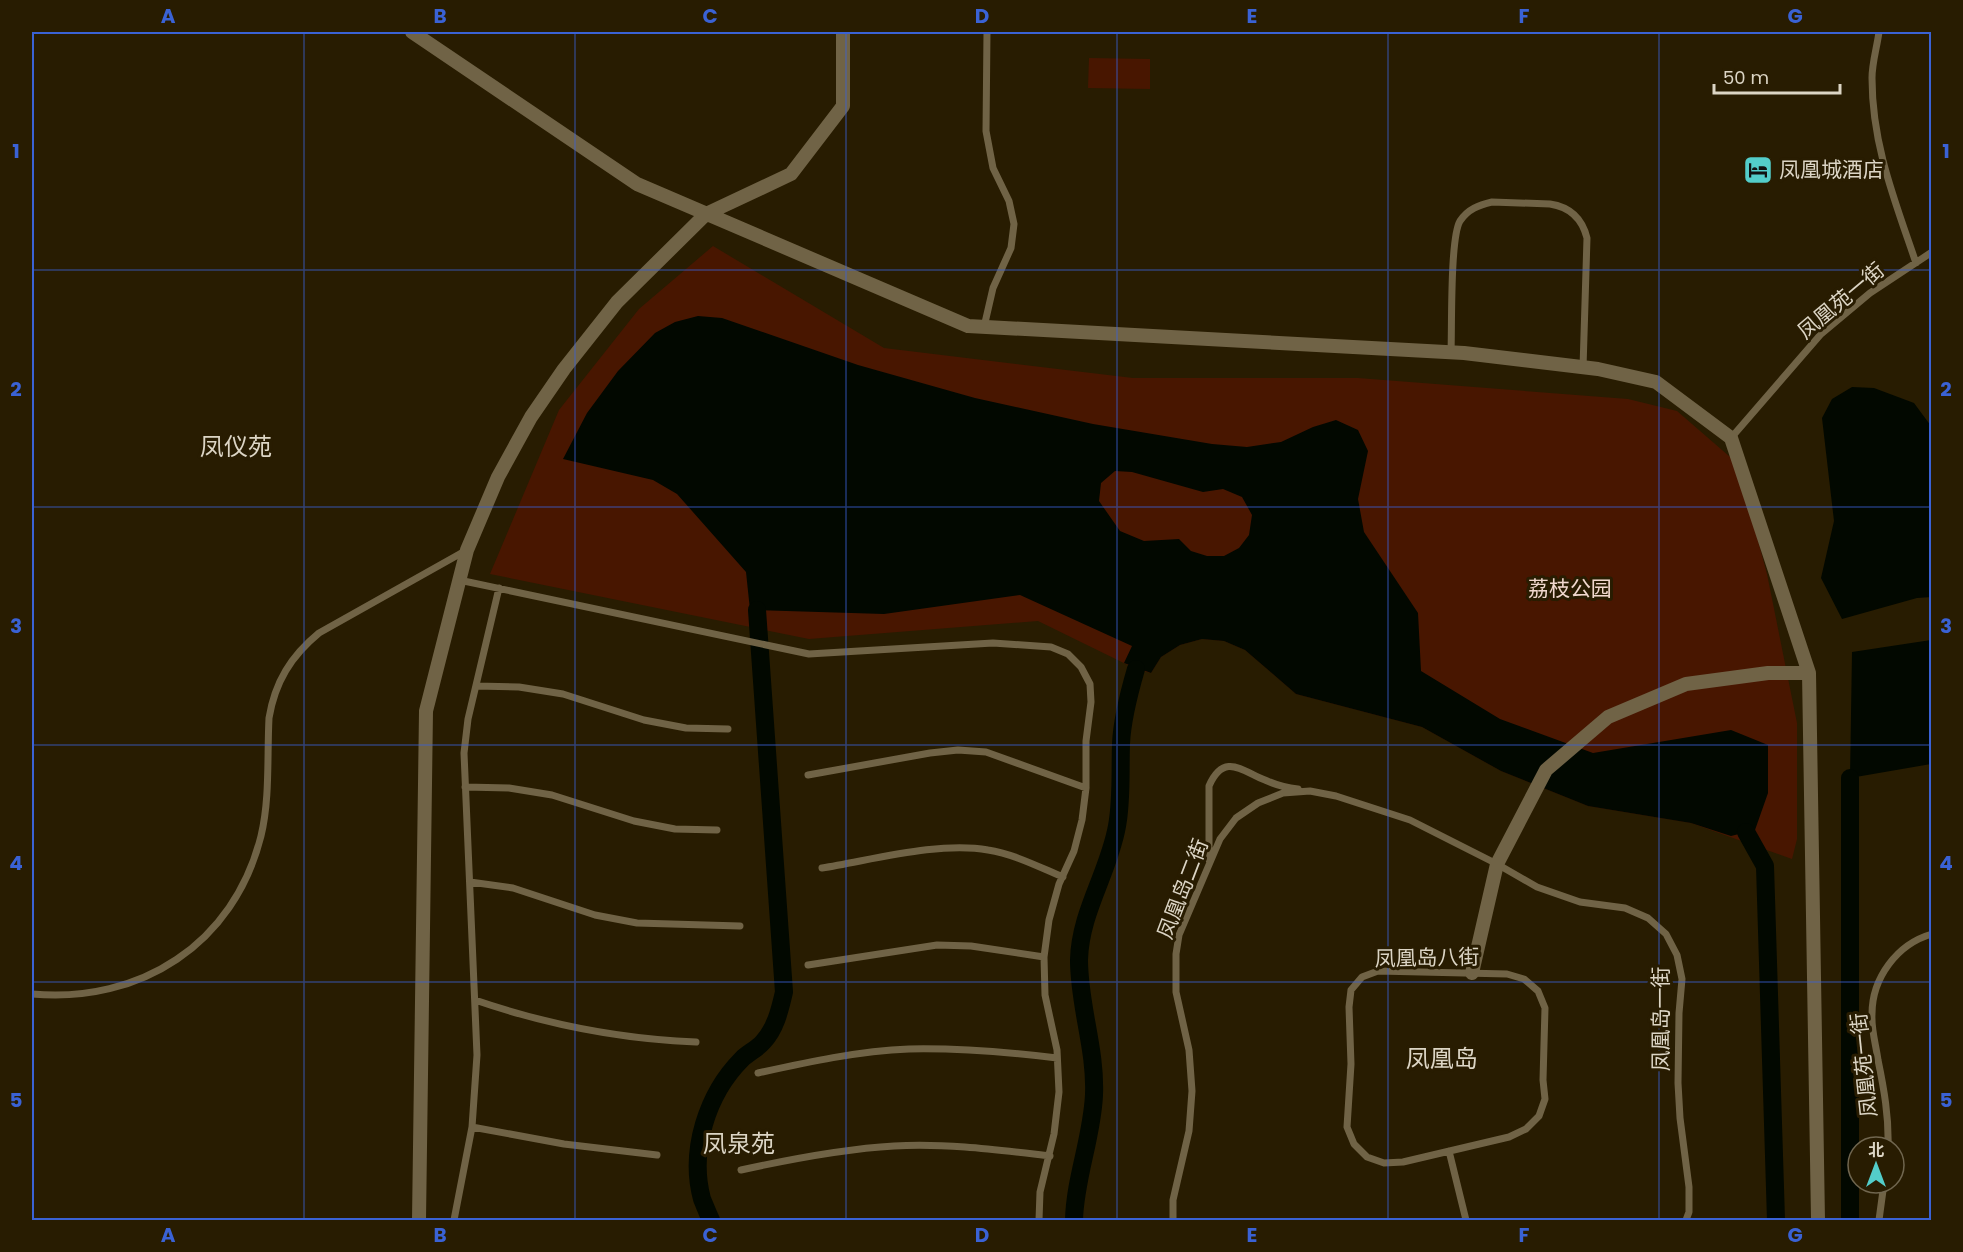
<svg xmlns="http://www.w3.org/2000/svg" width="1963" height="1252" font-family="Poppins,'Noto Sans SC',sans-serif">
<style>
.green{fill:#481600}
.water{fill:#020800;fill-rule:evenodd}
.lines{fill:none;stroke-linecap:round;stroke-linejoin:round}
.canal{stroke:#020800;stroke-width:18}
.service{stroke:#706346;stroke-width:7}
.minor{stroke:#706346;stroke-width:14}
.grid{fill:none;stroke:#3a62d5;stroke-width:1.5;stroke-opacity:0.55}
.labels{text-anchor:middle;stroke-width:6;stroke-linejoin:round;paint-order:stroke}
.poi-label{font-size:21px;fill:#dcd5c5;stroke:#281c01;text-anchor:start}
.street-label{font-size:21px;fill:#dcd5c5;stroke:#281c01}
.park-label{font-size:21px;fill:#f1d8ce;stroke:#281c01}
.quarter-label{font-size:24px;fill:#dcd5c5;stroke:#281c01}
.neatline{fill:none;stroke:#3a62d5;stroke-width:2}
.grid-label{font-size:20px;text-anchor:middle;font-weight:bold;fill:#3a62d5}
</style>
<rect width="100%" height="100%" fill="#281c01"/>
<path class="green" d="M1089 58 1150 59V89L1088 88Z
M713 246 884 348 1133 378H1358L1628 399 1677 411 1737 463 1767 574 1797 723V839L1792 859 1691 823 1588 806 1501 771 1422 727 1296 694 1245 650 1224 641 1202 639 1180 645 1161 657 1151 673 1136 669 1038 621 809 639 490 574 559 410 639 309Z"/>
<path class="water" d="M698 316 722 318 858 365 975 398 1093 424 1212 444 1247 447 1281 442 1313 427 1336 420 1358 430 1368 451 1358 499 1364 532 1418 613 1421 671 1500 719 1593 753 1731 730 1768 745V793L1755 830 1731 836 1691 823 1588 806 1501 771 1422 727 1296 694 1245 650 1224 641 1202 639 1180 645 1161 657 1151 673 1124 663 1132 646 1020 595 884 614 750 610 746 572 677 494 653 480 563 459 587 413 618 371 655 333 675 322ZM1115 471 1132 472 1203 492 1223 489 1242 497 1252 515 1249 535 1239 548 1224 556H1207L1191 551 1179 539 1144 541 1120 531 1099 501 1101 483Z
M1852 387 1874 388 1914 403 1931 426 1932 597 1917 598 1842 619 1821 578 1834 521 1822 418 1832 399Z
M1931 640V764L1850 778 1852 652Z"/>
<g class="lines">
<path class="canal" d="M1850 778V1220
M1746 832 1765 866 1776 1220
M711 1220C708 1214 705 1206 702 1199 689 1151 707 1094 742 1059 748 1053 757 1049 763 1042 776 1028 780 1009 784 992L757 610
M1074 1220C1075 1178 1092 1138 1094 1095 1096 1049 1079 1006 1079 960 1080 912 1109 872 1117 826 1122 799 1120 772 1121 744 1122 719 1129 693 1136 669"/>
<path class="service" d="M1879 32C1877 47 1872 63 1872 78 1872 145 1895 201 1916 263
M984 327 993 288 1011 248 1014 224 1009 201 993 168 986 131 987 32
M1451 352C1452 327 1450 238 1460 221 1468 209 1479 205 1492 202L1550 204C1570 207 1582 218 1587 238L1583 368
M1731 438 1821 334 1870 293 1932 252
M459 580 809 654 993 643 1051 647 1068 654 1081 667 1090 684 1091 702 1086 741V788L1082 820 1074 851 1059 884 1049 920 1044 957 1045 995 1057 1050 1059 1092 1054 1134 1040 1192 1039 1220
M476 686 519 687 563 694 644 720 686 728 728 729
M808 775 930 753 958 750 986 752 1086 788
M465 787 509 788 552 795 634 821 675 829 717 830
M1209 860V786C1224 752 1242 771 1265 780 1276 785 1287 788 1298 789
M822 868C872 860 940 841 988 850 1014 854 1039 867 1063 877
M470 882 513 888 595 915 637 923 740 926
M808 965 937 945 971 946 1044 957
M1378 971 1507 974 1524 979 1538 991 1545 1008 1543 1080 1545 1099 1539 1116 1526 1129 1509 1137 1403 1162 1384 1163 1367 1157 1354 1144 1347 1127 1351 1064 1349 1007 1351 990 1362 977Z
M32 994C140 1004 234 944 261 836 270 799 267 757 269 718 275 682 291 656 319 633L465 551
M475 1000C548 1025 619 1039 696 1042
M758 1073C808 1062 858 1051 909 1049 959 1048 1008 1052 1057 1058
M472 1127 564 1144 657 1155
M1888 1147C1889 1117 1884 1089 1878 1060 1876 1045 1871 1029 1872 1014 1872 978 1897 944 1932 934
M1449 1151 1466 1220
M741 1170C791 1159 842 1149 894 1146 946 1143 998 1150 1050 1156
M454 1220 472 1127 477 1055 464 753 468 719 499 588
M1173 1220V1200L1189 1131 1192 1091 1189 1050 1176 992V954L1179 935 1220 839 1236 818 1258 803 1283 793 1310 791 1336 796 1410 820 1497 864 1537 887 1580 902 1625 908 1648 918 1666 934 1677 955 1682 979 1679 1013 1678 1083 1680 1118 1689 1187V1212L1686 1220
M1879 1220 1884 1183"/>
<path class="minor" d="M412 32 637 184 968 326 1464 353 1598 369 1656 382 1731 438 1809 673 1818 1220
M1472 973 1497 864 1546 770 1608 717 1686 684 1768 673H1809
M419 1220 426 711 467 550 498 477 531 417 564 369 617 302 706 214 791 174 843 106V32"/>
</g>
<path class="grid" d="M304 32V1220M575 32V1220M846 32V1220M1117 32V1220M1388 32V1220M1659 32V1220M32 270H1932M32 507H1932M32 745H1932M32 982H1932"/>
<defs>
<g id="hotel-square" transform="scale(1.5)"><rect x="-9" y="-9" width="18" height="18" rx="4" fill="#53cdca" stroke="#281c01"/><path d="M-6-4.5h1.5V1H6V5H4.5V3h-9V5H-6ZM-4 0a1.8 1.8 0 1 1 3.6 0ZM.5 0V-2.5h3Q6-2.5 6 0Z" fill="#111"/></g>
</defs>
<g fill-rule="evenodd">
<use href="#hotel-square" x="1758" y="170"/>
</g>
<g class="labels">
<g class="poi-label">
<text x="1779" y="177">凤凰城酒店</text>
</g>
<g class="street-label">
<text transform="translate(1841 301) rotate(-40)" y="7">凤凰苑一街</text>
<text transform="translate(1183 889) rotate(-69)" y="7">凤凰岛二街</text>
<text transform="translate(1427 958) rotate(-1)" y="7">凤凰岛八街</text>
<text transform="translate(1661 1019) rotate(-90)" y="7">凤凰岛一街</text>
<text transform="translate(1864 1065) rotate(-96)" y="7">凤凰苑一街</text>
</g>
<g class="park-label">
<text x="1570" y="596">荔枝公园</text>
</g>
<g class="quarter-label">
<text x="236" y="455">凤仪苑</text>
<text x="1442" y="1067">凤凰岛</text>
<text x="739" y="1152">凤泉苑</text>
</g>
</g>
<rect width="1963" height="1252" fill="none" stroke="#281c01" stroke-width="66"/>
<g transform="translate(1876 1165)"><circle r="28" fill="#281c01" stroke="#70664f" stroke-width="1.5"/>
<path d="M0-4.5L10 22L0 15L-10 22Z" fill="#53cdca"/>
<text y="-9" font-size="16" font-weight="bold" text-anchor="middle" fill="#dcd5c5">北</text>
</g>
<path d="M1714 84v9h126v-9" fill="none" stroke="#dcd5c5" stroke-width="3"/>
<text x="1723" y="84" font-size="18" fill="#dcd5c5" stroke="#281c01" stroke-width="4.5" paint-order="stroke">50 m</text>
<rect x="33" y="33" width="1897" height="1186" class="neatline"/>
<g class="grid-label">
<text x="168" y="23">A</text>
<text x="440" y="23">B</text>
<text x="710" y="23">C</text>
<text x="982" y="23">D</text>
<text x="1252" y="23">E</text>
<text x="1524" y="23">F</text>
<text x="1795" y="23">G</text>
<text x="16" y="158">1</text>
<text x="1946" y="158">1</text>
<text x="16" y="396">2</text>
<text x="1946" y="396">2</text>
<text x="16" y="633">3</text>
<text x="1946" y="633">3</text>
<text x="16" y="870">4</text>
<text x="1946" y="870">4</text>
<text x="16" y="1107">5</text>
<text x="1946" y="1107">5</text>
<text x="168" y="1242">A</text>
<text x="440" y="1242">B</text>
<text x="710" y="1242">C</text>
<text x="982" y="1242">D</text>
<text x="1252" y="1242">E</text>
<text x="1524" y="1242">F</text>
<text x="1795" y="1242">G</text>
</g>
</svg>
